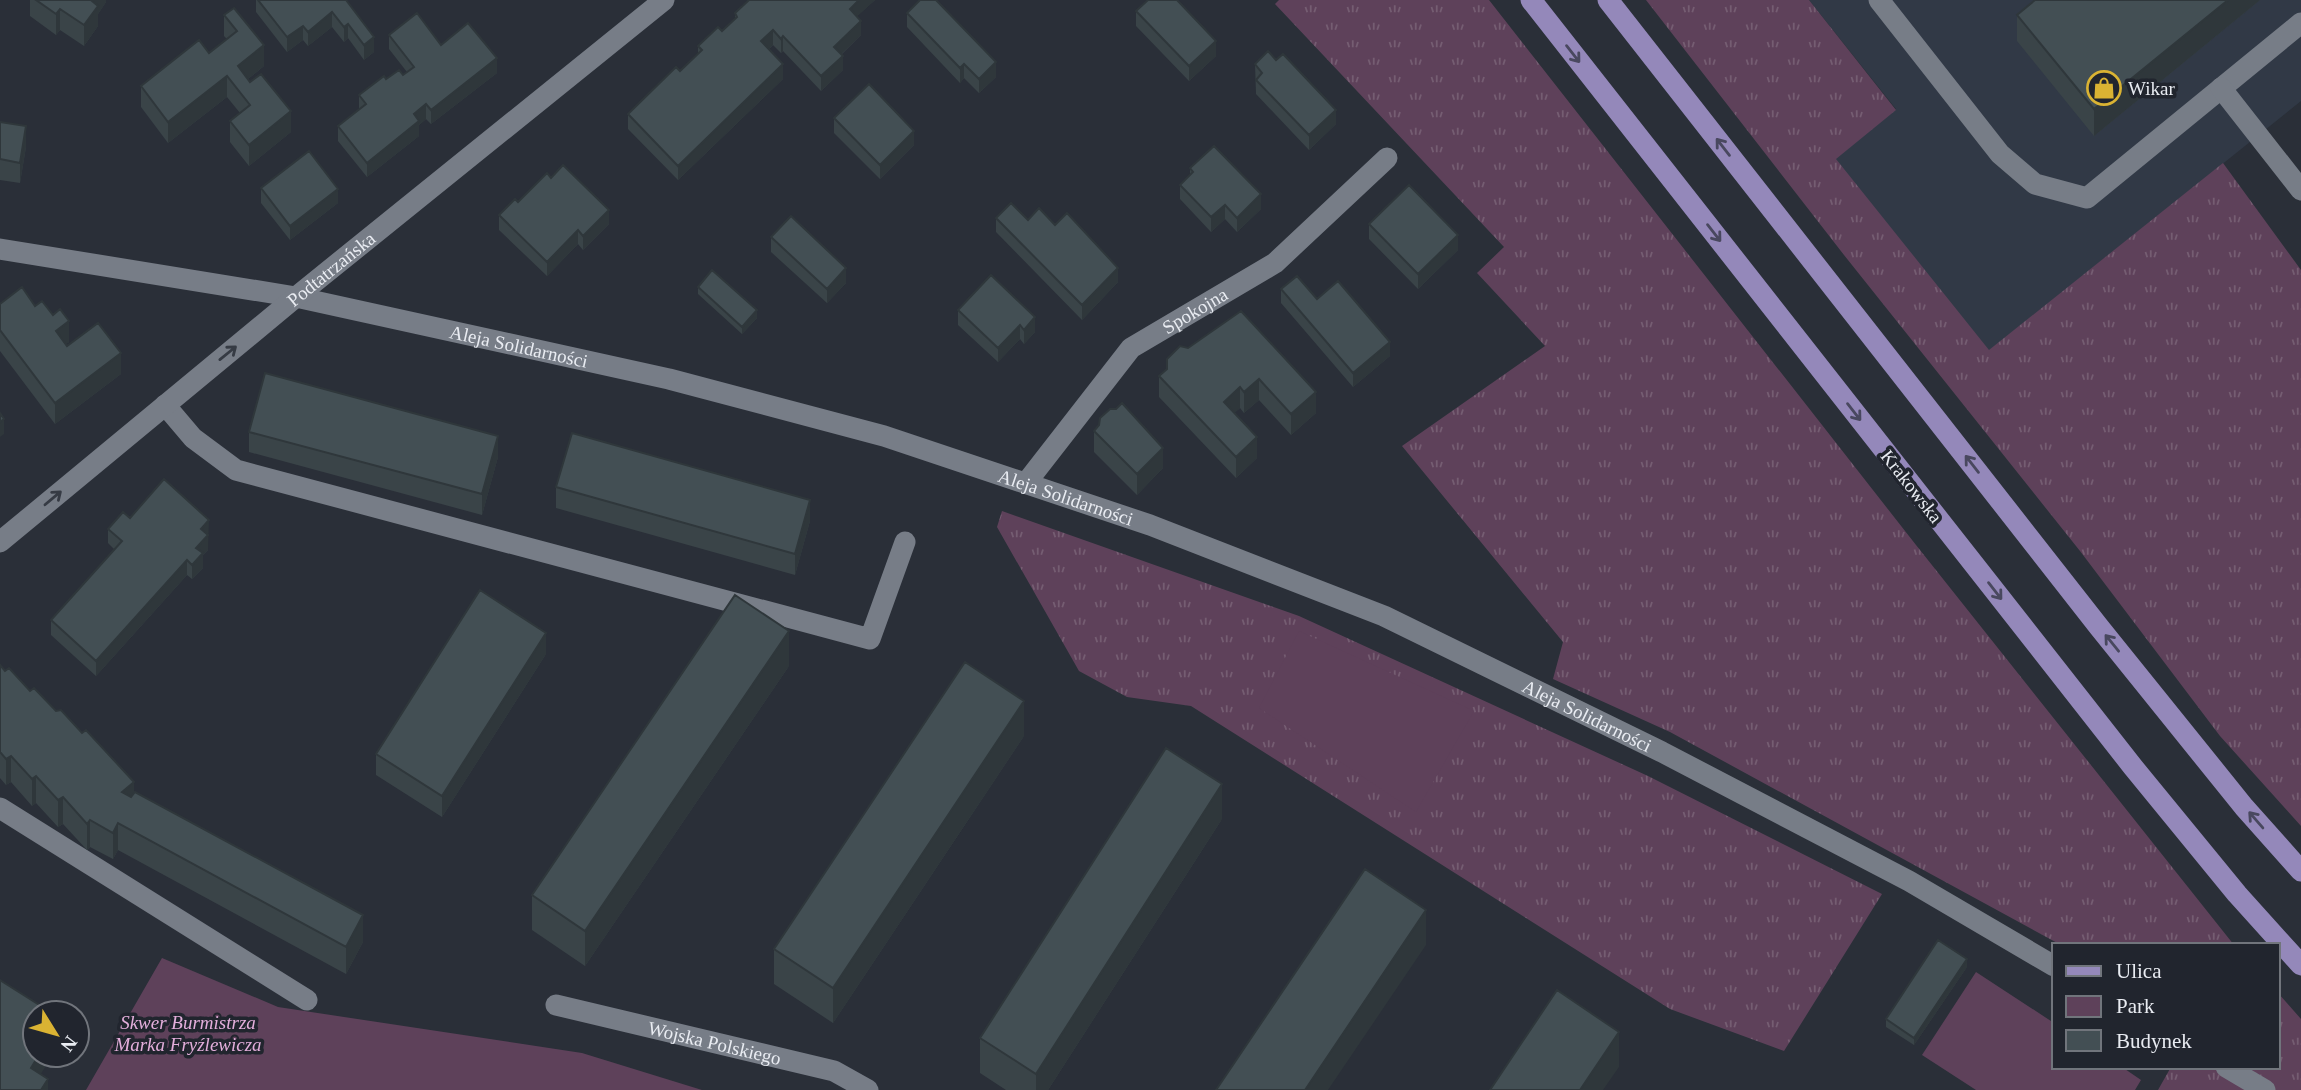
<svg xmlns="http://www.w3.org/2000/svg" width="2301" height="1090" font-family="Georgia,serif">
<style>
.built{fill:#313946}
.grass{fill:url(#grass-tufts)}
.green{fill:#5e415a}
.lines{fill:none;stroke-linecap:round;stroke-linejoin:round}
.minor{stroke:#777d87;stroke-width:21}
.major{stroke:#9488ba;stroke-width:21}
.wall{fill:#3a4448}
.shaded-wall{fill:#2f373b}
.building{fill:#434f54;stroke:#2f373b;stroke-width:2}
.oneway{stroke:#49485f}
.oneway2{stroke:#363b44}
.labels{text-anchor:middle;stroke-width:7;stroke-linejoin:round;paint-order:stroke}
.poi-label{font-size:19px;fill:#e9ecf2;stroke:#21252e;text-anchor:start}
.street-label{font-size:19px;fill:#e9ecf2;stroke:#21252e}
.park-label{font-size:19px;font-style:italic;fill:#e3aedb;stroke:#21252e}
</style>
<defs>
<pattern id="grass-tufts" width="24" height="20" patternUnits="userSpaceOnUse" patternTransform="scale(1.75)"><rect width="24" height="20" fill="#5e415a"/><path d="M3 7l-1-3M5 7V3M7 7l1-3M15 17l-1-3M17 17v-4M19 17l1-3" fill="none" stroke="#755d72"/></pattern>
</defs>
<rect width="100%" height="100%" fill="#2a2f38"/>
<path class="built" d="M1809 0H2301V101L1989 351 1835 159 1896 109Z"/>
<path class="grass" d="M1279 0H1489L1916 545 2234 945H2061L1670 732 1553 679 1563 642 1402 446 1545 346 1477 273 1504 247 1275 4Z
M1646 0H1809L1896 110 1836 159 1989 350 2223 163 2301 270V826L2220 736 2080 551 1844 255Z
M1002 511 1299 616 1648 776 1882 894 1784 1051 1670 1009 1191 706 1127 697 1079 671 997 527Z
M2278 993 2301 1019V1090H2158L2171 1067H2278Z"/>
<path class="green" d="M1299 631 1474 711 1416 812 1259 708Z
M162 958 278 1007 582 1053 702 1090H86Z
M1976 972 2054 1023V1067H2122L2141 1080 2135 1090H1976L1922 1055Z"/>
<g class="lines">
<g class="minor">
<path d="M1879 0 2000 154 2035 184 2087 198 2301 23"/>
<path d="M2221 88 2301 190"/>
<path id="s1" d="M0 249 296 297 669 379 884 436 1150 525 1384 616 1662 752 1909 881 2054 966"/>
<path d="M165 405 193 438 236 470 870 639 905 542"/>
<path id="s2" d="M1026 483 1131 348 1275 263 1387 158"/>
<path id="s3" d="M0 542 296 297 664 0"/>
<path d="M0 808 307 1000"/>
<path id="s4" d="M556 1005 834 1071 868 1090"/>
<path d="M2226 1067 2265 1090"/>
</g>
<path class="major" d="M1531 0 2133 767 2237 894 2301 965
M1608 0 2099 627 2244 807 2301 871"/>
</g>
<path class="wall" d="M30 0H106V2L98 14V26L84 46 60 30 56 35 30 16Z
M256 0H346L374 52 364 60 348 38 344 42 332 27 308 46 303 40 287 52 256 12Z
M749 0H875L857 16 861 35 842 54 843 70 821 91 783 51 781 53 773 45 769 49 783 79 678 180 628 129V114L680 71 698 54V46L722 31 735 19V13Z
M2260 0 2094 136 2017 41V15Z
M1136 11 1216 56 1189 81 1136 26Z
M907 13 996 77 979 93 964 78 960 83 907 27Z
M224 15 264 66 248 79 291 132 249 166 230 142V121L240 113 227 97 168 143 141 107V86L209 53 227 39 224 36Z
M389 35 441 45 497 73 431 124 426 119 419 125V136L367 177 338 141V126L359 110V95L386 79 403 75 407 72 389 49Z
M1255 64 1336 124 1309 150 1256 94Z
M834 118 914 145 880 179 834 133Z
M0 122 26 147 20 183 0 180Z
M1190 168 1261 209 1237 232 1225 219 1211 232 1180 199V185L1190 175Z
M261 188 338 203 290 240 261 203Z
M518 202 609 224 583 250 578 244 547 276 499 230V215Z
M996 218 1028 220 1055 225 1118 282 1082 320 996 232Z
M1369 224 1458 250 1418 289 1369 239Z
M771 237 846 283 827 303 771 252Z
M991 275 1035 332 1024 344 1020 339 998 362 958 325V310Z
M698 287 757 318 742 334 698 294Z
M1281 289 1317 299 1390 356 1353 387 1281 303Z
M0 304 35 306 69 342 66 344 67 346 121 374 55 424 0 351Z
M1241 311 1316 413 1291 435 1259 400 1244 413 1240 408 1234 413 1257 458 1236 478 1159 397V376L1188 348Z
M1094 431 1163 468 1137 495 1094 452Z
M249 432 498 457 482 515 249 452Z
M556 487 810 521 795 575 556 508Z
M130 518 209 534 208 535V550L203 555V568L192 579 187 575 96 676 51 635V620L114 549 108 543V529Z
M546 654 442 817 376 775V754Z
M0 665 5 671 30 691 134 794 363 942 346 974 118 850 113 859 90 847 87 850 63 824 58 827 36 803 32 806 11 782 6 785 0 778Z
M789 666 585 966 532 930V895Z
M1024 736 833 1023 774 984V949Z
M1222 819 1048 1090H1006L980 1073V1038Z
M1967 967 1914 1045 1886 1027V1019Z"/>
<path class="shaded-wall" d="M93 0H106V2L98 14V26L84 46V25Z
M859 0H875L850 23V9Z
M2228 0H2260L2094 136V109Z
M60 9V30L56 35V14Z
M332 12V27L308 46V32Z
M861 21V35L834 61V47Z
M348 24V38L344 42V27Z
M303 26V40L287 52V37Z
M773 30V45L761 56V41Z
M783 36V51L781 53V39Z
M374 37V52L364 60V45Z
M1216 41V56L1189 81V66Z
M264 45V66L238 87V66Z
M843 56V70L821 91V76Z
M497 58V73L431 124V110Z
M996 62V77L979 93V79Z
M783 64V79L678 180V166Z
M964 64V78L960 83V68Z
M227 76V97L168 143V122Z
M426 104V119L419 125V136L367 177V163L414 114Z
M1336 110V124L1309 150V135Z
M291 111V132L249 166V145Z
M26 126V147L20 183V163Z
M914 131V145L880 179V165Z
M338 189V203L290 240V226Z
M1261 194V209L1237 232V218Z
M1225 205V219L1211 232V217Z
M609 210V224L583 250V236Z
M578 230V244L547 276V262Z
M1458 235V250L1418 289V274Z
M846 268V283L827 303V289Z
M1118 268V282L1082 320V305Z
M757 310V318L742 334V327Z
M1035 317V332L1024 344V330Z
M69 321V342L56 352V331Z
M1020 325V339L998 362V348Z
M1390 342V356L1353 387V373Z
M121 353V374L55 424V403Z
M1259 379V400L1244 413V392Z
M1240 387V408L1224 423V402Z
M1316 392V413L1291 435V414Z
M4 419V434L0 437V422Z
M498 436V457L482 515V494Z
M1257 437V458L1236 478V457Z
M1163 448V468L1137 495V474Z
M810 500V521L795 575V554Z
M209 520 208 550 203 555V568L192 579V565L201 529Z
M187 560V575L96 676V661Z
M789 631V666L585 966V931Z
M546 633V654L442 817V796Z
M1024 701V736L833 1023V988Z
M11 756V782L6 785V759Z
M36 776V803L32 806V779Z
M134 782V808L122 792Z
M1222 784V819L1048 1090H1036V1074Z
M63 797V824L58 827V800Z
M90 820V847L87 850V824Z
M118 823V850L113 859V833Z
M1426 910V945L1328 1090H1305Z
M363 915V942L346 974V947Z
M1967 959V967L1914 1045V1038Z
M1619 1032V1067L1603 1090H1580Z
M39 1055H53L31 1089V1068Z
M48 1079V1090H41Z"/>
<path class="building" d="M36 0H93L92 1 98 6 84 25 60 9 56 14Z
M258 0H346L374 37 364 45 348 24 344 27 332 12 308 32 303 26 287 37Z
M749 0H859L850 9 861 21 834 47 843 56 821 76 783 36 781 39 773 30 761 41 783 64 678 166 628 114 676 67 680 71 702 50 698 46 718 27 722 31 737 17 735 13Z
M920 0H936L996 62 979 79 964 64 960 68 907 13Z
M1148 0H1177L1216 41 1189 66 1136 11Z
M2035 0H2228L2094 109 2017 15Z
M234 8 264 45 238 66 250 82 261 74 291 111 249 145 230 121 250 105 227 76 168 122 141 86 199 40 209 53 237 31 224 15Z
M417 13 441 45 468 23 497 58 431 110 426 104 414 114 419 121 367 163 338 126 366 104 359 95 384 76 386 79 399 70 403 75 414 67 389 35Z
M1268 51 1276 60 1283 54 1336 110 1309 135 1256 80 1262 73 1255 64Z
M869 84 914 131 880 165 834 118Z
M0 122 26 126 20 163 0 159Z
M1214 146 1261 194 1237 218 1225 205 1211 217 1180 185 1193 172 1190 168Z
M309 151 338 189 290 226 261 188Z
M563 165 609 210 583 236 578 230 547 262 499 215 515 199 518 202 547 173 551 178Z
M1409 185 1458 235 1418 274 1369 224Z
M1011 203 1028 220 1039 208 1055 225 1067 213 1118 268 1082 305 996 218Z
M791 216 846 268 827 289 771 237Z
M712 270 757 310 742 327 698 287Z
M991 275 1035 317 1024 330 1020 325 998 348 958 310Z
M1297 276 1317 299 1338 281 1390 342 1353 373 1281 289Z
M22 287 35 306 42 301 53 315 60 309 69 321 56 331 67 346 98 323 121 353 55 403 0 330V304Z
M1241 311 1316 392 1291 414 1259 379 1244 392 1240 387 1224 402 1257 437 1236 457 1159 376 1167 369V359L1180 346 1188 348Z
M265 373 498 436 482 494 249 432Z
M1122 403 1163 448 1137 474 1094 431 1099 425 1100 418 1110 409H1116Z
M0 413 4 419 0 422Z
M572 433 810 500 795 554 556 487Z
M164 479 209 520 201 529 208 535 196 548 203 553 192 565 187 560 96 661 51 620 122 541 108 529 123 512 130 518Z
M480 590 546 633 442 796 376 754Z
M735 595 789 631 585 931 532 895Z
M965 662 1024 701 833 988 774 949Z
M0 665 5 671 9 668 30 691 34 688 56 711 61 710 82 733 86 730 134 782 122 792 131 797 135 792 363 915 346 947 118 823 113 833 90 820 87 824 63 797 58 800 36 776 32 779 11 756 6 759 0 752Z
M1166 748 1222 784 1036 1074 980 1038Z
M1365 869 1426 910 1305 1090H1216Z
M1938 940 1967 959 1914 1038 1886 1019Z
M0 980 52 1013H35V1055H39L31 1068 48 1079 41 1090H0Z
M1557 990 1619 1032 1580 1090H1490Z"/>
<defs><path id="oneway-shaft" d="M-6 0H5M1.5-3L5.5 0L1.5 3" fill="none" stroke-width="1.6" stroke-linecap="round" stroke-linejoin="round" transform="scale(1.75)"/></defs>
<g class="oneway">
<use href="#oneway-shaft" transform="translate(1573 54) rotate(52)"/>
<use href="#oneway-shaft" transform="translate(1723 147) rotate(-128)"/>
<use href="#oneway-shaft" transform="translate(1714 233) rotate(52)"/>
<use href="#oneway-shaft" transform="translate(1854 412) rotate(52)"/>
<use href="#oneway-shaft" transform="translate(1972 464) rotate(-128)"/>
<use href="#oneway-shaft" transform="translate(1995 591) rotate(52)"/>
<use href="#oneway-shaft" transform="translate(2112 643) rotate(-129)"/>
<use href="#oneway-shaft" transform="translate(2256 820) rotate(-131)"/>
</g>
<g class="oneway2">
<use href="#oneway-shaft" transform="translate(228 353) rotate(-39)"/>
<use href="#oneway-shaft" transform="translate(53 498) rotate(-40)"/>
</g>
<defs>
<g id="shop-ring" transform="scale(1.75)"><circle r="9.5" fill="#21252e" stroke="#dab333" stroke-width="1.5"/><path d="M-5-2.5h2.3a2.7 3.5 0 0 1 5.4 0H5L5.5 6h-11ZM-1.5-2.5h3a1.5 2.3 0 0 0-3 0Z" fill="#dab333"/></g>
</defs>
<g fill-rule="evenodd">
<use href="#shop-ring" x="2104" y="88"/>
</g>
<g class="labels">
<g class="poi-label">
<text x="2128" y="95">Wikar</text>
</g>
<g class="street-label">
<text dy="7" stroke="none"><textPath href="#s3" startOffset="429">Podtatrzańska</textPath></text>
<text dy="7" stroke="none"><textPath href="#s2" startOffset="245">Spokojna</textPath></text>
<text dy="7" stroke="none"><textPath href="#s1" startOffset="528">Aleja Solidarności</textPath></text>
<text transform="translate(1912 486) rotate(52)" y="7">Krakowska</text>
<text dy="7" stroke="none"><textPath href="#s1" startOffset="1096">Aleja Solidarności</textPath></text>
<text dy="7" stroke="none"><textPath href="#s1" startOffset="1662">Aleja Solidarności</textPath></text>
<text dy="7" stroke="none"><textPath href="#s4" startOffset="163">Wojska Polskiego</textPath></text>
</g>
<g class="park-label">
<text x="188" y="1029">Skwer Burmistrza<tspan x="188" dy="22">Marka Fryźlewicza</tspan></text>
</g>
</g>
<rect x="2052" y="943" width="228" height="126" fill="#21252e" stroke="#71757c" stroke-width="2"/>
<rect x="2066" y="966" width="35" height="10" fill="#9488ba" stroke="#71757c" stroke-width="2"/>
<text x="2116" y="978" font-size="21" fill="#e9ecf2">Ulica</text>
<rect x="2066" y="996" width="35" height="21" fill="#5e415a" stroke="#71757c" stroke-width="2"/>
<text x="2116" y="1013" font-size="21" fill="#e9ecf2">Park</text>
<rect x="2066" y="1030" width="35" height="21" fill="#434f54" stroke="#71757c" stroke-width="2"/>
<text x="2116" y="1048" font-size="21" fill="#e9ecf2">Budynek</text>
<g transform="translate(56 1034) rotate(127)"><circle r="33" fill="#21252e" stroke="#71757c" stroke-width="2"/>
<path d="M0-5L12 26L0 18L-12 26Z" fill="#dab333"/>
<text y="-10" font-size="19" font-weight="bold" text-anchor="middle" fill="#e9ecf2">N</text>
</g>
</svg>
